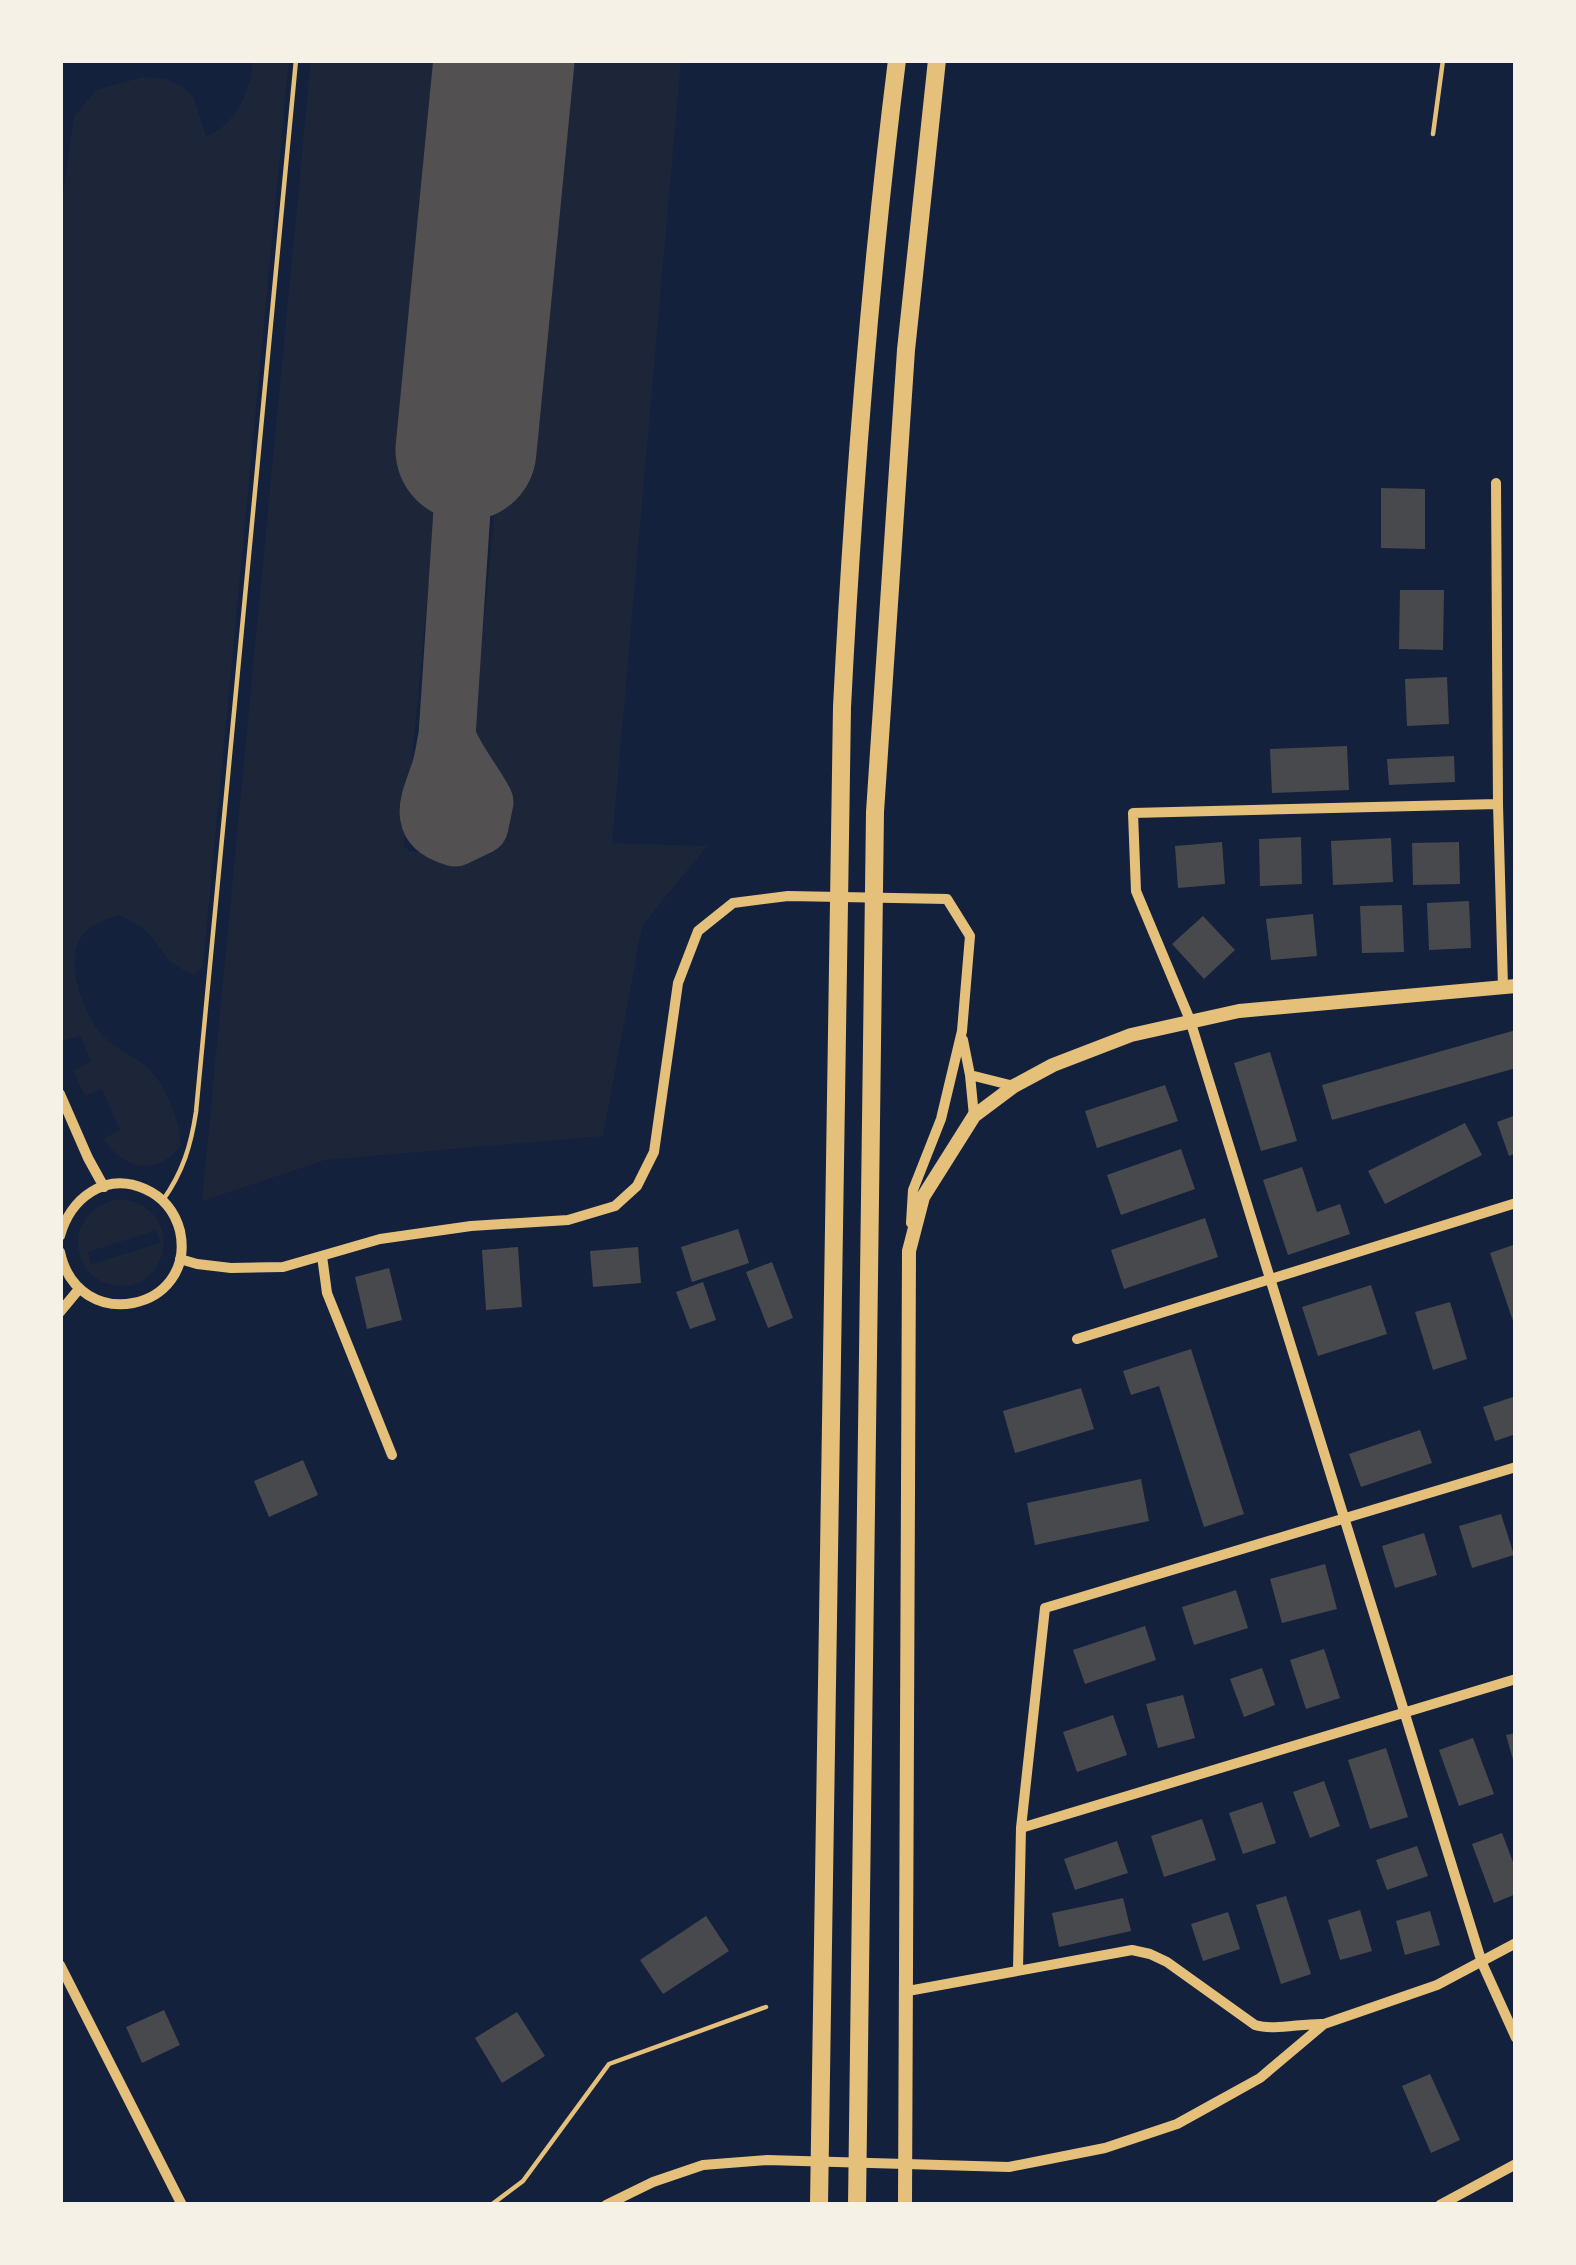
<svg xmlns="http://www.w3.org/2000/svg" width="1576" height="2265" font-family="'Archivo Narrow',sans-serif">
<style>
.green{fill:#1d2539;fill-rule:evenodd}
.lines{fill:none;stroke-linecap:round;stroke-linejoin:round}
.taxiway{stroke:#525050;stroke-width:57}
.runway{stroke:#525050;stroke-width:141}
.building{fill:#48494c}
.path{stroke:#e5c07b;stroke-width:4.5}
.service{stroke:#e5c07b;stroke-width:4.5}
.minor{stroke:#e5c07b;stroke-width:10}
.tertiary{stroke:#e5c07b;stroke-width:14}
.trunk{stroke:#e5c07b;stroke-width:18}
</style>
<rect width="100%" height="100%" fill="#14213d"/>
<path class="green" d="M253 60H289L203 966 194 975C163 961 167 953 147 932 140 925 129 920 119 915 105 919 88 925 80 939 65 965 84 1016 103 1036 115 1050 136 1056 149 1069 167 1087 180 1122 181 1146 154 1177 126 1170 103 1139L120 1130 102 1089 85 1096 73 1071 91 1061 80 1036 61 1041 60 1038V213L74 117 96 90 143 77 165 79 177 84 193 96 206 136C236 126 251 89 253 60Z
M311 60H478L404 845 409 851C430 852 456 857 476 851 503 842 522 809 504 783 497 773 484 767 474 760L472 747 537 60H681L612 843 707 846 642 926 603 1136 325 1160 202 1201Z
M122 1199C192 1210 165 1304 106 1283 94 1279 85 1270 81 1258 70 1227 93 1202 122 1199ZM156 1230 160 1243 91 1264 88 1252Z"/>
<g class="lines">
<path class="taxiway" d="M447 736C456 761 473 779 485 802L480 826 455 838C416 827 428 804 438 775 443 763 444 749 447 736L466 450"/>
<path class="runway" d="M466 450 504 60"/>
</g>
<path class="building" d="M1381 488 1425 489V549L1381 548Z
M1400 590H1444L1443 650 1399 649Z
M1447 677 1449 724 1407 726 1405 679Z
M1347 746 1349 790 1272 793 1270 749Z
M1454 756 1455 782 1389 785 1387 759Z
M1301 837 1302 884 1260 886 1259 839Z
M1391 838 1393 882 1333 885 1331 841Z
M1222 842 1225 884 1178 888 1175 846Z
M1459 842 1460 884 1413 885 1412 843Z
M1469 901 1471 948 1429 950 1427 903Z
M1402 905 1404 952 1362 953 1360 906Z
M1313 914 1317 956 1271 960 1266 919Z
M1203 916 1235 950 1204 979 1172 944Z
M1516 1030V1068L1332 1120 1322 1085Z
M1270 1052 1297 1141 1261 1151 1234 1063Z
M1165 1085 1178 1121 1097 1148 1085 1111Z
M1516 1115V1153L1509 1156 1497 1122Z
M1465 1123 1482 1155 1385 1204 1368 1171Z
M1181 1149 1195 1189 1121 1215 1107 1175Z
M1302 1167 1317 1212 1340 1204 1350 1234 1288 1255 1263 1180Z
M1205 1218 1218 1257 1124 1289 1111 1250Z
M738 1229 749 1263 692 1282 681 1247Z
M1516 1244V1327H1515L1490 1253Z
M518 1247 522 1307 486 1310 482 1250Z
M638 1247 641 1283 593 1287 590 1251Z
M772 1262 793 1318 768 1328 746 1272Z
M389 1268 402 1320 367 1329 355 1277Z
M703 1282 716 1320 690 1329 676 1292Z
M1371 1285 1387 1334 1318 1356 1302 1307Z
M1450 1302 1467 1359 1433 1370 1415 1312Z
M1191 1349 1244 1514 1204 1527 1159 1386 1131 1395 1123 1371Z
M1081 1388 1094 1429 1015 1453 1003 1411Z
M1516 1396V1434L1495 1441 1483 1407Z
M1420 1430 1432 1463 1361 1487 1349 1454Z
M303 1460 318 1495 269 1517 254 1481Z
M1141 1479 1149 1521 1035 1545 1027 1503Z
M1501 1514 1514 1555 1472 1568 1459 1526Z
M1424 1533 1437 1575 1395 1588 1382 1546Z
M1325 1564 1337 1609 1282 1623 1270 1579Z
M1236 1590 1248 1628 1194 1645 1182 1607Z
M1145 1626 1156 1660 1085 1684 1073 1650Z
M1324 1649 1340 1698 1306 1709 1290 1660Z
M1262 1668 1275 1705 1244 1717 1230 1679Z
M1183 1695 1195 1738 1158 1748 1146 1704Z
M1113 1715 1127 1755 1077 1772 1063 1732Z
M1516 1733V1767H1515L1506 1735Z
M1473 1738 1494 1794 1459 1806 1439 1750Z
M1386 1748 1408 1817 1370 1829 1348 1760Z
M1324 1781 1340 1826 1310 1838 1293 1792Z
M1262 1802 1276 1843 1243 1854 1229 1813Z
M1202 1819 1216 1860 1164 1877 1151 1836Z
M1502 1833 1516 1870V1894L1494 1903 1472 1844Z
M1117 1841 1128 1873 1075 1890 1064 1859Z
M1417 1846 1428 1876 1387 1890 1376 1860Z
M1286 1896 1311 1974 1281 1984 1256 1905Z
M1123 1898 1131 1931 1059 1947 1052 1913Z
M1360 1910 1372 1951 1340 1960 1328 1920Z
M1430 1911 1440 1945 1405 1955 1396 1921Z
M1228 1912 1240 1949 1203 1961 1191 1924Z
M706 1916 729 1951 663 1994 640 1960Z
M164 2010 180 2045 142 2063 126 2027Z
M517 2012 545 2056 502 2083 475 2038Z
M1430 2074 1460 2140 1431 2153 1402 2086Z"/>
<g class="lines">
<path class="path" d="M491 2205 523 2181 609 2064 766 2007"/>
<path class="service" d="M1433 134 1443 60
M163 1200C183 1172 191 1145 196 1112L296 60"/>
<path class="minor" d="M1496 483 1498 804 1503 987
M1498 804 1133 813 1136 891 1190 1020 1482 1963 1516 2038
M963 1040 970 1075 1014 1086
M970 1075 974 1116
M60 1094 88 1158 104 1187
M60 1236C70 1199 105 1171 145 1189 163 1197 175 1212 180 1231 197 1311 78 1336 60 1252
M322 1256 327 1293 392 1455
M180 1259 197 1264 231 1268 283 1267 380 1239 471 1226 568 1220 615 1206 637 1186 654 1152 678 983 698 931 733 903 788 896 947 899 970 936 962 1031 941 1119 913 1190 911 1223
M60 1312 79 1289
M1077 1339 1516 1203
M1021 1828 1516 1679
M60 1965 182 2205
M1018 1969 1021 1828 1045 1608 1516 1467
M908 1991 1132 1950 1150 1954 1167 1962 1255 2025C1274 2031 1302 2023 1324 2024
M606 2205 653 2182 703 2165 767 2160 1009 2167 1105 2148 1177 2124 1215 2103 1260 2078 1324 2024 1437 1985 1516 1943
M1440 2205 1516 2164"/>
<path class="tertiary" d="M905 2205 909 1251 923 1197 974 1116 1014 1086 1053 1065 1131 1035 1239 1011 1516 986"/>
<path class="trunk" d="M819 2205 842 707C853 491 870 275 897 60
M857 2205 875 812 906 350 937 60"/>
</g>
<rect width="1576" height="2265" fill="none" stroke="#f6f1e7" stroke-width="126"/>
</svg>
